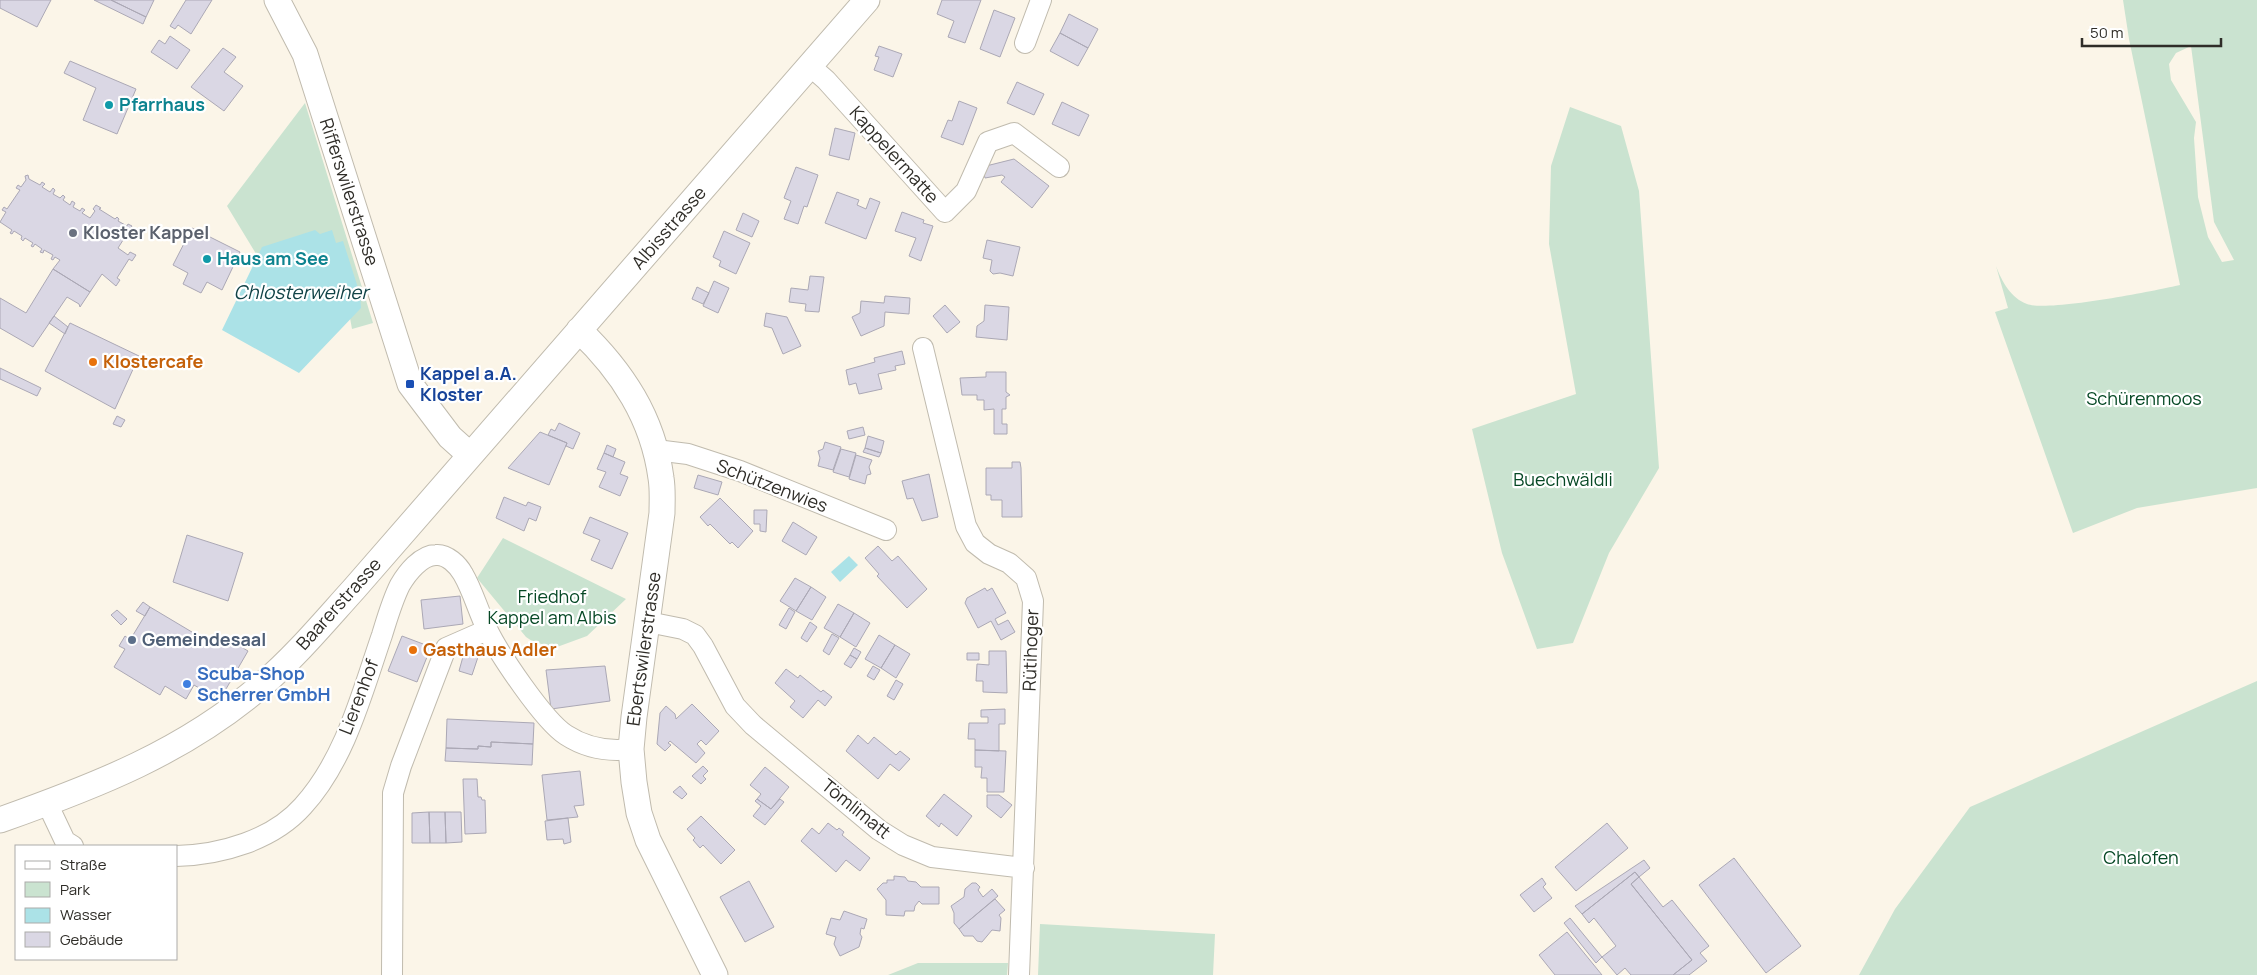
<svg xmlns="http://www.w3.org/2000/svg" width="2257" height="975" font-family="Manrope,sans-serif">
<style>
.green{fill:#cae3d0;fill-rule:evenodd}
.water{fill:#abe2e7}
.building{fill:#dad7e4;stroke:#aba8b5}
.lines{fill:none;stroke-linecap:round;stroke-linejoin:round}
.minor-casing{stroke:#c0bbae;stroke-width:22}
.tertiary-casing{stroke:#c0bbae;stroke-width:27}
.minor{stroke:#fff;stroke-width:20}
.tertiary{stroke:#fff;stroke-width:25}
.culture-dot{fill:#0f9aa8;stroke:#fff;stroke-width:2}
.worship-dot{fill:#6b7280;stroke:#fff;stroke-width:2}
.food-dot{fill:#e8710a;stroke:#fff;stroke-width:2}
.transit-dot{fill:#1a4fb4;stroke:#fff;stroke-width:2}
.service-dot{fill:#5c6f8a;stroke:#fff;stroke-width:2}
.shop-dot{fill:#3f7fe0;stroke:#fff;stroke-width:2}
.labels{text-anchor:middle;stroke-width:4.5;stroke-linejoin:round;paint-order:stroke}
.culture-label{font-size:18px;font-weight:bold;fill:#0d838f;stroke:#fff;text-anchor:start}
.street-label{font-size:18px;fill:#2f2d28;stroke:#fff}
.worship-label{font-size:18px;font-weight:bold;fill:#5b616d;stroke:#fff;text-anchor:start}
.food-label{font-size:18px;font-weight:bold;fill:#c56008;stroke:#fff;text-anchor:start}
.transit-label{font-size:18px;font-weight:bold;fill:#164399;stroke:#fff;text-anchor:start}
.park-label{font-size:18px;fill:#064825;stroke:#fff}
.service-label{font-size:18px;font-weight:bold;fill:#4e5e75;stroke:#fff;text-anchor:start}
.shop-label{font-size:18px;font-weight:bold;fill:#366cbe;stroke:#fff;text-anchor:start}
.water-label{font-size:19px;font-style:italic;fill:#114347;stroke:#fff}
</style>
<rect width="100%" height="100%" fill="#fbf5e8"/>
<path class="green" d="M2123 0H2257V488L2137 508 2073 533 1995 312 2008 308 1996 266C2002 282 2011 298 2027 304 2048 312 2154 291 2180 285L2129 39ZM2191 46 2214 222 2234 260 2222 262 2208 237 2198 197 2194 138 2196 122 2171 80 2169 64 2176 53Z
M305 103 373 323 352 329 337 246 258 257 227 206Z
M1570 107 1621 126 1639 191 1659 468 1609 553 1573 643 1537 649 1502 553 1472 429 1576 394 1549 244 1551 166Z
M503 538 626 599 587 636 557 647 548 646 532 641 526 637 477 578Z
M2257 681V975H1859L1895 909 1970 807Z
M1040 924 1215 934 1213 975H1038Z
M918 963H1008L1007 975H888Z"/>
<path class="water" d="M315 230 320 234 332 230 336 243 343 241 360 294 361 308 299 373 222 330 262 247Z
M849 556 858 565 840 582 831 572Z"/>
<path class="building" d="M0 0H51L37 27 0 8Z
M94 0H111L146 17 143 24Z
M111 0H154L146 17Z
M186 0H212L191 34 178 25 175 29 170 26Z
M942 0H981L965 43 948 37 954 21 937 14Z
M994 10 1015 18 1000 57 980 49Z
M1069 14 1098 29 1088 48 1060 33Z
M1060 33 1088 48 1078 66 1050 51Z
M170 36 190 50 177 69 151 52 159 40 165 44Z
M879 46 902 54 893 77 874 70 879 57 875 56Z
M223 48 236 57 224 72 243 86 224 111 191 87Z
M70 61 136 89 117 134 83 120 96 88 64 73Z
M1017 82 1044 94 1034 115 1007 103Z
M959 101 977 108 963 145 941 137 948 120 952 121Z
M1062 102 1089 115 1079 136 1052 124Z
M835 128 855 133 849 160 829 155Z
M1014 159 1049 186 1032 208 1001 182 1005 177 1002 175 985 178 982 167Z
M796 167 818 175 807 207 804 206 798 224 784 219 791 201 784 198Z
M28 175 29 179 40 185 42 182 45 184 42 187 50 192 53 188 55 190 53 194 60 198 63 195 65 197 63 200 70 205 72 201 75 203 73 207 80 211 82 208 85 210 82 213 90 218 95 211 93 209 96 205 101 208 99 209 115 219 117 217 119 219 118 221 127 226 128 224 132 226 118 248 128 255 130 252 136 255 132 261 129 259 117 278 120 280 116 286 102 274 90 292 53 269 60 260 55 257 53 260 51 259 53 255 44 250 43 253 40 252 42 249 35 244 33 247 31 246 33 243 25 238 23 241 21 239 22 236 14 231 12 234 10 233 12 230 0 222 6 212 2 210 4 207 7 209 20 190 16 188 18 185 21 187 26 180 25 176Z
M837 192 859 200 857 205 866 209 870 198 880 202 866 239 825 223Z
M902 212 924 220 923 223 933 226 921 261 909 256 916 238 895 231Z
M743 213 759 221 752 237 736 230Z
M192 228 240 252 222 290 207 282 201 293 183 284 188 273 173 265Z
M724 231 750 243 736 274 719 266 721 261 713 257Z
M987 240 1020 247 1013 276 1000 273 993 274 990 271 992 260 983 258Z
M53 269 90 292 80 307 79 304 67 297 33 347 0 328V298L26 313Z
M810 276 824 277 819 312 805 311 806 304 789 302 791 288 808 290Z
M714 281 729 288 718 313 703 306Z
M697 287 709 293 703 304 692 299Z
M885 296 910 298 909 314 885 312 884 326 861 336 852 317 860 313 861 301 884 303Z
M945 305 960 322 947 333 933 316Z
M985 305 1009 307 1007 340 976 337 977 326 984 321Z
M766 313 787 317 801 346 783 354 772 328 764 326Z
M54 316 68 327 65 334 49 323Z
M70 323 139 356 115 409 45 371Z
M902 351 905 364 895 366 896 370 878 374 882 389 859 394 856 383 849 385 846 370 875 362 874 358Z
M0 368 41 388 37 396 0 379Z
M986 372H1006V392L1010 395 1006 397V409H1002V424H1007V434H994V409L984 410V400H977V395H962L960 378 986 377Z
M117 416 125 420 121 427 113 424Z
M559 423 580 433 573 449 566 446 567 443 548 435 551 429 555 431Z
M863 427 865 435 849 439 847 431Z
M540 432 567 443 549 485 508 468Z
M868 436 884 441 881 453 865 448Z
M825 442 841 447 833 470 818 466 820 458 818 451 823 449Z
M607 445 616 449 613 457 604 453Z
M865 448 881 453 879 457 863 452Z
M841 449 856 453 849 477 833 472Z
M604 453 625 462 620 474 628 477 620 496 599 487 606 472 597 469Z
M856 455 872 460 869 467 871 474 867 475 865 484 849 479Z
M1012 462H1020L1021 468 1022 517H1002V500H991V495H986V468H1012Z
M929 474 938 517 922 521 913 498 907 499 902 481Z
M698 475 722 482 718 495 694 488Z
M504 497 526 506 528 502 541 507 536 521 529 518 524 531 496 518Z
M720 498 753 531 738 548 732 542 730 544 710 524 708 526 700 517Z
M754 510H767L766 532 760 531V524H754Z
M590 517 628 533 612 569 591 560 600 540 583 533Z
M793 522 817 537 806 555 782 541Z
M187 535 243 553 228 601 173 582Z
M878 546 892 561 898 556 927 589 907 608 877 576 879 574 865 558Z
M795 578 811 587 796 611 780 601Z
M811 587 826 597 812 620 796 611Z
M985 588 987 591 992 588 1006 613 995 619 998 625 1008 620 1015 632 1001 640 991 621 978 628 965 603 967 598Z
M460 596 463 624 424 629 421 600Z
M143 602 150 607 145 616 136 611Z
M838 604 854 613 840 637 824 628Z
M150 607 217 647 223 636 248 651 226 689 214 697 194 685 186 699 165 686 160 695 114 667 125 649 119 646 125 636 130 640Z
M789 608 795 612 786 629 779 625Z
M117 610 127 619 121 625 111 615Z
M854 613 870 623 856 647 840 637Z
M810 622 817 627 807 642 801 638Z
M832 634 839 638 829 655 823 651Z
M879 635 895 645 881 668 865 659Z
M402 636 431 647 417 682 388 671Z
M895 645 910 654 896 678 881 668Z
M854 648 861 652 857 659 850 655Z
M989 651H1006L1007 693 983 692V681H976L977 664 989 665Z
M464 653 478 657 472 675 459 671Z
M967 653H979V660H967Z
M850 655 857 659 851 668 844 664Z
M605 666 610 701 551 709 546 670Z
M873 666 880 670 874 680 867 676Z
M786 669 798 678 800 675 821 692 823 690 832 697 825 706 818 700 803 718 790 707 795 701 775 683Z
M896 680 903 684 894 700 887 696Z
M692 704 719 731 706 745 701 740 697 744 705 753 696 763 670 741 668 743 671 745 665 751 657 744 660 713 666 706 675 714 676 719Z
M1005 709V724H999V751L975 750V739H968L969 723H988V717H981V710Z
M447 719 534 723 533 744 491 742V747L478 746V749L446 748Z
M858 735 868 744 874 737 896 755 900 751 910 759 899 771 890 764 878 779 846 751Z
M491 742 533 744 532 765 445 761 446 748 478 749V746L491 747Z
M975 750 1006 751 1004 792H987V778H981L982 767H975Z
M703 766 708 771 703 776 706 779 701 784 692 776Z
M765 767 789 787 771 809 757 799 761 794 750 785Z
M580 771 584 805 574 806 578 817 547 820 542 775Z
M463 779H477L478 797H481L482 800H485L486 833 465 834Z
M680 786 687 794 682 799 673 792Z
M944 794 972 816 957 836 941 823 939 827 926 816Z
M987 795H999L1012 805 1001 818 987 807Z
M757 799 771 809 780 799 784 802 765 825 753 816 761 806 755 801Z
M429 812 430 843H412V813Z
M429 812H445L446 843H430Z
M445 812H461L462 842 446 843Z
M701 816 735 850 721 864 703 845 700 848 693 840 695 838 687 829Z
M568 818 571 842 564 844 563 839 547 840 545 821Z
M828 823 837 830 839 828 844 832 842 835 870 858 860 871 846 860 836 872 801 841 812 828 819 834Z
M1607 823 1628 848 1576 891 1555 867Z
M1734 858 1801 946 1766 973 1699 885Z
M1644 860 1650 868 1639 877 1635 872 1582 914 1575 906Z
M1635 872 1639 877 1631 884 1692 960 1673 975H1631L1625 968 1617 975 1602 957 1616 946 1594 918 1589 923 1582 914Z
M894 876 905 877 908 881 916 882 921 887H939V904H922L919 901 915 906 914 911H905L904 916 886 915V900L877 889 883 883H887V880H894Z
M1639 877 1663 907 1672 900 1709 946 1700 953 1707 961 1689 975H1673L1692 960 1631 884Z
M1542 878 1546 884 1543 887 1552 898 1534 912 1520 895Z
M749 881 774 927 745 942 720 897Z
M972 883H976L980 887 978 890 983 897 992 889 998 896 959 929 954 923V913L951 906 964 897 965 889Z
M995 899 1005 910 999 915 1001 918 1000 931 992 930 982 942 977 941 973 936H964L959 929Z
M844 911 867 919 864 929 861 928 860 934 862 937 859 947 840 956 834 944 836 937 826 934 831 918 840 920Z
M1570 918 1602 957 1596 963 1564 923Z
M1567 932 1602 975H1555L1539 955Z"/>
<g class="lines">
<g class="minor-casing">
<path id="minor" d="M1025 43 1041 0
M810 66 826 80 945 212 966 191 988 142 1014 133 1059 167
M923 348 966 526 975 543 989 554 1009 563 1026 578 1033 601 1019 975
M656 450 688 454 740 471 886 530
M648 622 683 629 695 635 703 646 735 706 753 725 879 830 903 845 932 857 1024 868
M47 803 65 841 73 846
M176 856C221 855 273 840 303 806 345 760 362 693 382 635 387 619 392 601 400 585 407 573 421 555 436 555 447 554 458 565 463 574 473 591 478 611 487 629 499 654 544 721 566 735 586 748 607 752 631 749
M392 975 393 793 401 766 446 648 487 630"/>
</g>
<g class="tertiary-casing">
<path id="tertiary" d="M277 0 305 54 410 384 450 437 470 455
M579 330C622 371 653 418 661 478 663 490 662 502 662 513L634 717 631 749 634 782 639 813 648 840 715 975
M0 820C96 786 184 752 262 685 296 656 325 621 354 589L867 0"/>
</g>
<use href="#minor" class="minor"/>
<use href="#tertiary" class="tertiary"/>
</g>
<g class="culture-dot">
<circle cx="109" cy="105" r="5"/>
<circle cx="207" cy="259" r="5"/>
</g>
<circle class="worship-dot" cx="73" cy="233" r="5"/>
<g class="food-dot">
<circle cx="93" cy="362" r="5"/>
<circle cx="413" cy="650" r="5"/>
</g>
<rect class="transit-dot" x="405" y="379" width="10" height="10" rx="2.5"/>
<circle class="service-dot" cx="132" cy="640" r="5"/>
<circle class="shop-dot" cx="187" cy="684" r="5"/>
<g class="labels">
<g class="culture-label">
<text x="119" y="111">Pfarrhaus</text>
<text x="217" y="265">Haus am See</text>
</g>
<g class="street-label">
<text transform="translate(894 155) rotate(48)" y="6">Kappelermatte</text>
<text transform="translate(349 192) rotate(72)" y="6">Rifferswilerstrasse</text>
<text transform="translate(669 228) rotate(-49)" y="6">Albisstrasse</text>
<text transform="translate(772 486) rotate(21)" y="6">Schützenwies</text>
<text transform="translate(339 604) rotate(-48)" y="6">Baarerstrasse</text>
<text transform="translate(644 649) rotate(-82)" y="6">Ebertswilerstrasse</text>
<text transform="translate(1031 650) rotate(-88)" y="6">Rütihoger</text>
<text transform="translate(359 697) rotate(-69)" y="6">Lierenhof</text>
<text transform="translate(856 809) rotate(39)" y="6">Tömlimatt</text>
</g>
<g class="worship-label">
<text x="83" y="239">Kloster Kappel</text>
</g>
<g class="food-label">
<text x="103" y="368">Klostercafe</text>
<text x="423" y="656">Gasthaus Adler</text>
</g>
<g class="transit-label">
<text x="420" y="380">Kappel a.A.<tspan x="420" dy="21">Kloster</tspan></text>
</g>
<g class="park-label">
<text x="2144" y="405">Schürenmoos</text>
<text x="1563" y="486">Buechwäldli</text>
<text x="552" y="603">Friedhof<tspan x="552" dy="21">Kappel am Albis</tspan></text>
<text x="2141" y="864">Chalofen</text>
</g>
<g class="service-label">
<text x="142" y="646">Gemeindesaal</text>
</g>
<g class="shop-label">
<text x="197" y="680">Scuba-Shop<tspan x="197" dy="21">Scherrer GmbH</tspan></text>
</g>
<g class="water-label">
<text x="301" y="299">Chlosterweiher</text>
</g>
</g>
<rect x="15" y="845" width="162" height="115" fill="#ffffff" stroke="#acaba9"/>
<rect x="25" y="861" width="25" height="8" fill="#ffffff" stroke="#acaba9"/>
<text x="60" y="870" font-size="15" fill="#2f2d28">Straße</text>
<rect x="25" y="882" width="25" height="15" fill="#cae3d0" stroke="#acaba9"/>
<text x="60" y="895" font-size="15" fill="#2f2d28">Park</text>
<rect x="25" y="908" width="25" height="15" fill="#abe2e7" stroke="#acaba9"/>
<text x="60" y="920" font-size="15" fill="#2f2d28">Wasser</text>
<rect x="25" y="932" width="25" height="15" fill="#dad7e4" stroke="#acaba9"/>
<text x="60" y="945" font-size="15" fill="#2f2d28">Gebäude</text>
<path d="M2082 38v8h139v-8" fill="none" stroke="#2f2d28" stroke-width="2.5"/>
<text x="2090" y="38" font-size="15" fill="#2f2d28" stroke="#ffffff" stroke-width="4" paint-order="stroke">50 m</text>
</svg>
